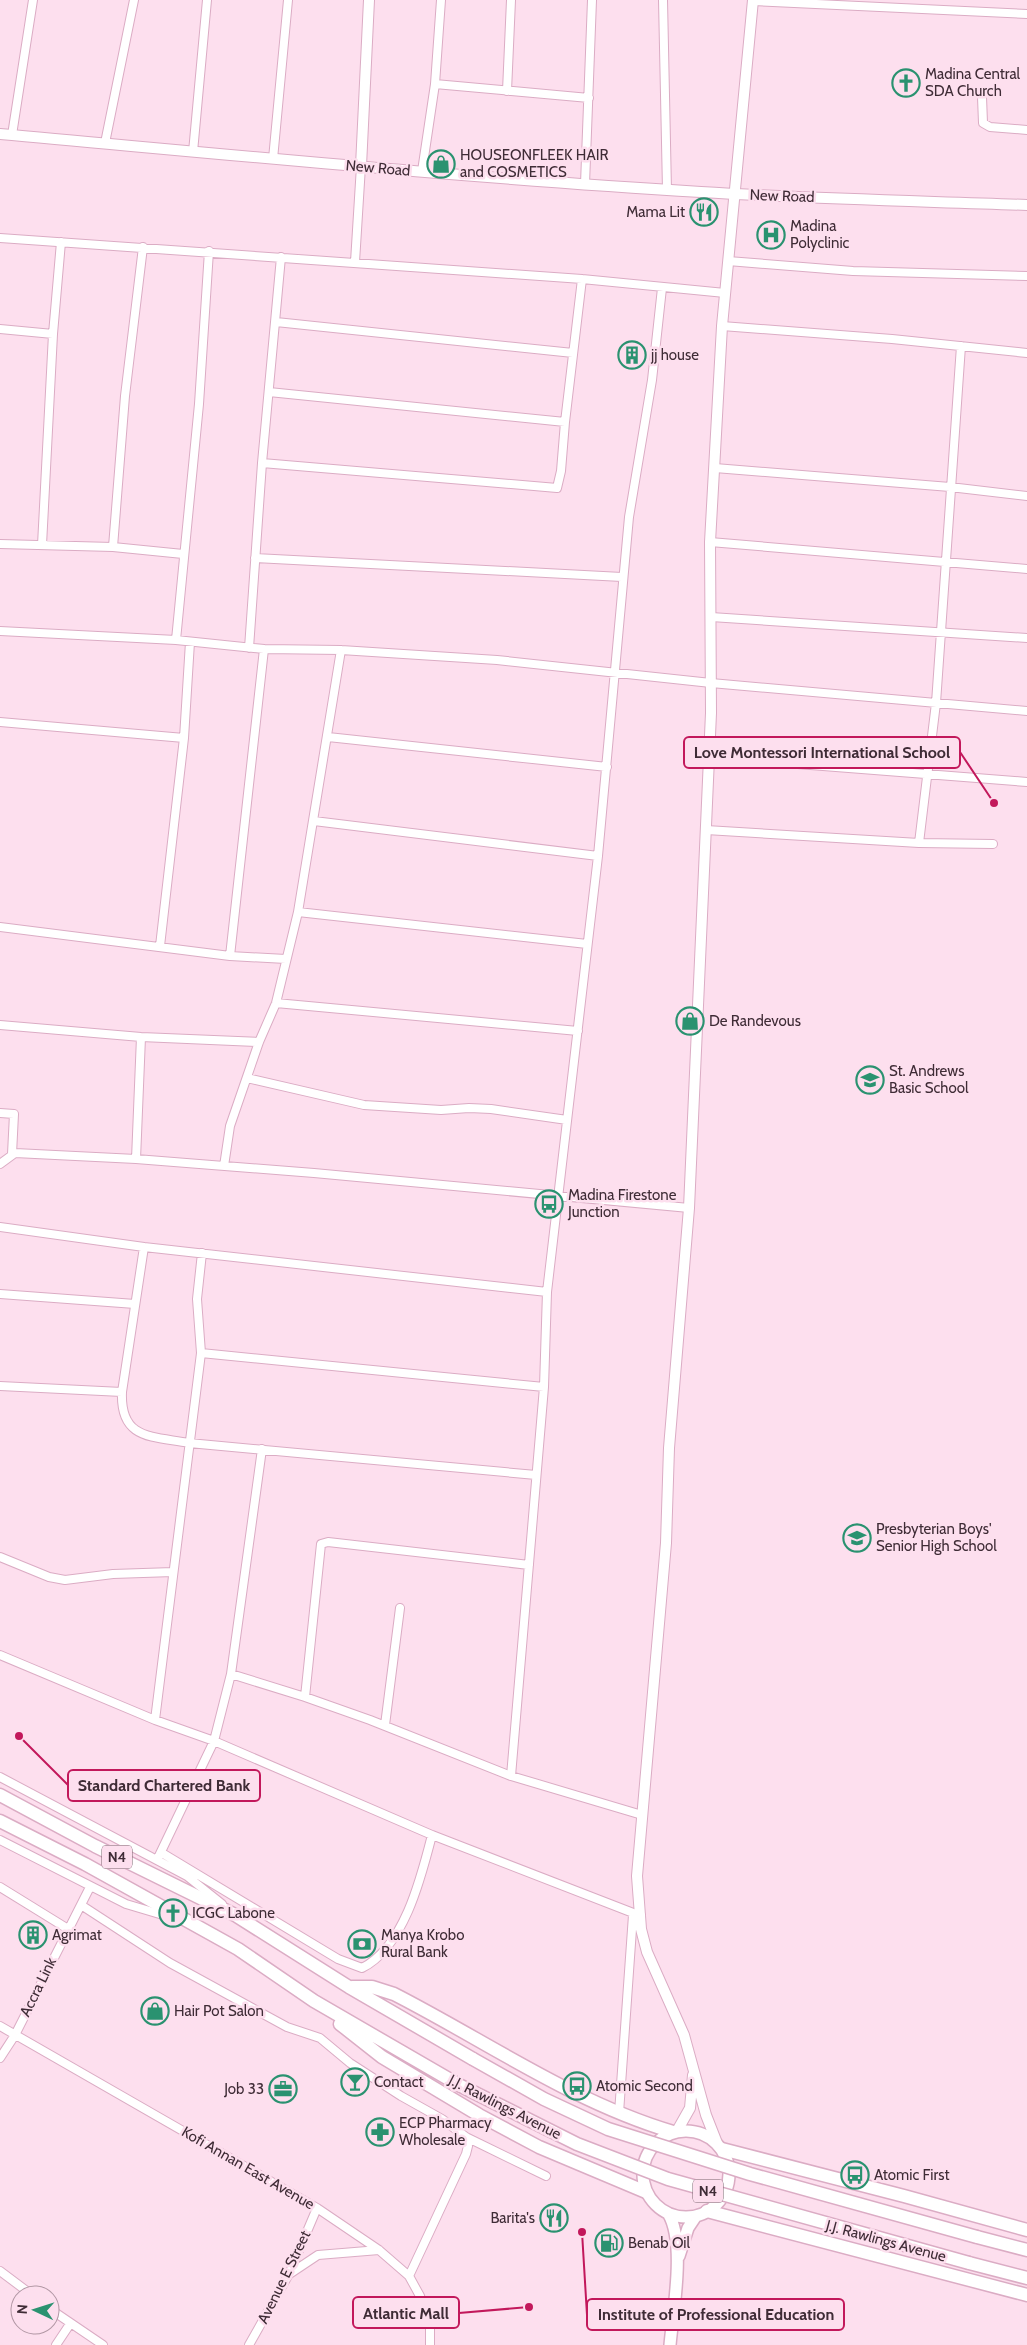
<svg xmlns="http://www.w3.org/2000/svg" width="1027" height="2345" font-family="Cabin,sans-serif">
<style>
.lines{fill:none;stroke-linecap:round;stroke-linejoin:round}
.minor-casing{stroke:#dbacc4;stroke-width:10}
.tertiary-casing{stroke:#dbacc4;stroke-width:12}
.secondary-casing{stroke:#dbacc4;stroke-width:14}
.trunk-casing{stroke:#dbacc4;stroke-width:15}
.minor{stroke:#fff;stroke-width:8}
.tertiary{stroke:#fff;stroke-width:10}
.secondary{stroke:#fff;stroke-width:11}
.trunk{stroke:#fff;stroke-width:12}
.trunk-bridge-casing{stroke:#dbacc4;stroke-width:15;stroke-linecap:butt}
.trunk-bridge{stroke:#fff;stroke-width:12}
.labels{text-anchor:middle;stroke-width:5;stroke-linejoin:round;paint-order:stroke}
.shield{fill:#fddfee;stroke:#78626d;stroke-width:1}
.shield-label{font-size:14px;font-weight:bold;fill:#3f2c36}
.poi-label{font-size:15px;fill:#3f2c36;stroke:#fddfee;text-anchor:start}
.street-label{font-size:15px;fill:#3f2c36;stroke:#fddfee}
.leader{fill:none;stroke:#c2185b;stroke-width:2}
.callout-dot{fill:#c2185b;stroke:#fddfee;stroke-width:2}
.callout{fill:#fddfee;stroke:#c2185b;stroke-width:2}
.callout-label{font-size:16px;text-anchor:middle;font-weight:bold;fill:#3f2c36}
</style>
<rect width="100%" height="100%" fill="#fddfee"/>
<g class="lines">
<g class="minor-casing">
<path id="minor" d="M663 0 667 190
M753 1 1027 14
M435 84 589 98
M507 91 511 0
M982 97 983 123 990 127 1027 130
M12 135 33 0
M105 143 134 0
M193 152 207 0
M273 159 288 0
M422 171 435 84 441 0
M585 184 592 0
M0 238 582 279 725 293
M728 261 853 271 1027 276
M355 262 361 166
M276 322 573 353
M722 326 892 339 1027 353
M0 329 53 334
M269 392 565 422
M262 463 557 488 561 471 565 422 582 279
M715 468 950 487 1027 496
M710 542 1027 569
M0 544 113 547 183 554
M42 545 53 334 61 242
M113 547 125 396 143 247
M255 558 622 577
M711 617 1027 638
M0 631 176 640 264 649 341 650 497 660 711 683 1027 711
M176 640 199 404 209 251
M249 648 262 463 281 257
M0 722 184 738
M328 737 607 767
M709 757 1027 782
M314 821 598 856
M706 830 919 843 993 844
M919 843 936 703 961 346
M298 912 587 944
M0 927 230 956 286 959
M160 946 184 738 190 642
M230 956 264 649
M276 1003 578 1031
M0 1025 141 1037 259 1042
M247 1078 364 1105 441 1110 469 1108 491 1109 567 1120
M0 1113 14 1114 12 1154
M136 1159 141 1037
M0 1164 15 1153 136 1159 314 1173 689 1208
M224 1166 230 1126 259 1042 276 1003 298 912 341 650
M0 1227 144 1247
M0 1294 135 1304
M201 1353 544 1387
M0 1386 122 1392C120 1440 152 1436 189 1443L536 1475
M122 1392 144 1247 547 1292
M0 1557 49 1577 65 1580 113 1574 173 1572
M0 1655 155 1720 214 1741 432 1835 641 1916
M231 1674 305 1697 370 1720 511 1776 642 1815
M305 1697 321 1544 328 1542 529 1565
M155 1720 201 1353 197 1299 202 1253
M385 1725 400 1608
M511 1776 544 1387 547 1292 598 856 629 517 652 380 662 288
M0 1777 187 1876 222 1904
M0 1840 126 1904 173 1918
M162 1853 338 1959 362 1968C404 1947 421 1878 432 1835
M157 1860 214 1741 231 1674 262 1449
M0 1887 68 1929
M81 1905 170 1963 287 2027 320 2038 350 2063 401 2096 442 2119 466 2137 546 2176
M0 2026 317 2208 379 2250 409 2276 420 2296 430 2325V2345
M0 2058 15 2035 90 1887
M619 2113 633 1915
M0 2271 32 2295
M291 2273 318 2255 379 2250
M409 2276 466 2154 468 2146 466 2137
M50 2309 103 2345
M56 2345 70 2324
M249 2345 289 2274 317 2208"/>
</g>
<g class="tertiary-casing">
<path id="tertiary" d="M0 134C234 155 467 178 701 192 810 199 918 201 1027 205
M361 166 369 0
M677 2131 690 2108 693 2075
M717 2143 706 2115 684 2035 647 1952 641 1929 637 1876 666 1543 669 1448 689 1208 711 713 710 542 722 326 753 0"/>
</g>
<g class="secondary-casing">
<path id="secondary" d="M643 2174a43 43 0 1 1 86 0a43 43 0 1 1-86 0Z
M668 2213C686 2242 673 2311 670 2345
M679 2256 688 2228 696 2216"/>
</g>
<g class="trunk-casing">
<path id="trunk" d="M0 1795 95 1846 235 1915 349 1987 473 2059
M0 1821 85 1864 238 1949 314 2001 459 2085
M352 1987H372L394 1994C486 2041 572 2102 673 2132
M340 2024 382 2057 479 2115 539 2147 646 2192
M722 2149 904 2196 1027 2230
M707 2211 1027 2295
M977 2237 1027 2250
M969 2263 1027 2278"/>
</g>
<use href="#minor" class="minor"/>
<use href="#tertiary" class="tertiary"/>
<use href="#secondary" class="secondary"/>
<use href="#trunk" class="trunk"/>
<g class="trunk-bridge-casing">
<path id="trunk-bridge" d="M473 2059 544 2099 608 2129 750 2174 977 2237
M459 2085 577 2144 668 2179 969 2263"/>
</g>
<use href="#trunk-bridge" class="trunk-bridge"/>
</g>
<defs>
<g id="church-ring" transform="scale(1.4375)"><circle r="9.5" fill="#fddfee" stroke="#2a9270" stroke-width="1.5"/><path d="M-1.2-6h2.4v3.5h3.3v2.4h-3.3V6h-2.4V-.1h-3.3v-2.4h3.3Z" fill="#2a9270"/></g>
<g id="shop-ring" transform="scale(1.4375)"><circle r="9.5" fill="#fddfee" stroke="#2a9270" stroke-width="1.5"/><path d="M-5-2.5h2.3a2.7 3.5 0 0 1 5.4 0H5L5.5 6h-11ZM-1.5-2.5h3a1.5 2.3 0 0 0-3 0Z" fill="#2a9270"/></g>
<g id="restaurant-ring" transform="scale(1.4375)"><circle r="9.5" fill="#fddfee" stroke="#2a9270" stroke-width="1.5"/><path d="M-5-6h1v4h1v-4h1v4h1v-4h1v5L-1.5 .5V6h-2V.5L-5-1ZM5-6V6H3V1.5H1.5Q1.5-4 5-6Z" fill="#2a9270"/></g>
<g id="hospital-ring" transform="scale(1.4375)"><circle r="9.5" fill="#fddfee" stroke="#2a9270" stroke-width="1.5"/><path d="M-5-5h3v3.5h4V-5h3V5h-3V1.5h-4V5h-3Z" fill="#2a9270"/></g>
<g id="building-ring" transform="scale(1.4375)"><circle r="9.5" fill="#fddfee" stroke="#2a9270" stroke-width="1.5"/><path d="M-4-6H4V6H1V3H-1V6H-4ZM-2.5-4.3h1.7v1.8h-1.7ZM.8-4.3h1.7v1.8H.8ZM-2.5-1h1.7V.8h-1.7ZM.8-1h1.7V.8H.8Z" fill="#2a9270"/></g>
<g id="school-ring" transform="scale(1.4375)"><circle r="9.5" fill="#fddfee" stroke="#2a9270" stroke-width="1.5"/><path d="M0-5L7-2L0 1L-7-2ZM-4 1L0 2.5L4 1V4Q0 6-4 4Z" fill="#2a9270"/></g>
<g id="bus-ring" transform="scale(1.4375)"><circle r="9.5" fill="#fddfee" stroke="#2a9270" stroke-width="1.5"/><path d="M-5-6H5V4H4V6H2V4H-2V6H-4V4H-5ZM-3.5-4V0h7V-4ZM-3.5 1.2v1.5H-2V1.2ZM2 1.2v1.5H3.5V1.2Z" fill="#2a9270"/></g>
<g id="bank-ring" transform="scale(1.4375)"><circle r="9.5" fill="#fddfee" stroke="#2a9270" stroke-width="1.5"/><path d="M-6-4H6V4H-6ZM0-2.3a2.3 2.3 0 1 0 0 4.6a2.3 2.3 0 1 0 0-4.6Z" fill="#2a9270"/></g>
<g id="bar-ring" transform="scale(1.4375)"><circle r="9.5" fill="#fddfee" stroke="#2a9270" stroke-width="1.5"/><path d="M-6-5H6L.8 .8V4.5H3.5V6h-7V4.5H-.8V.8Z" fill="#2a9270"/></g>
<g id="office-ring" transform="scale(1.4375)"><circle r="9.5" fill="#fddfee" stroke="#2a9270" stroke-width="1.5"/><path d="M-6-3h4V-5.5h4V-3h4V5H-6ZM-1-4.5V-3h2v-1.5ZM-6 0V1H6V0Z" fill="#2a9270"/></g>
<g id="pharmacy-ring" transform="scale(1.4375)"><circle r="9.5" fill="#fddfee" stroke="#2a9270" stroke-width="1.5"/><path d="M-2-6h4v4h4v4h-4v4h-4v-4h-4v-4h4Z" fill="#2a9270"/></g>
<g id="fuel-ring" transform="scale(1.4375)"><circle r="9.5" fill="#fddfee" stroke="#2a9270" stroke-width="1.5"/><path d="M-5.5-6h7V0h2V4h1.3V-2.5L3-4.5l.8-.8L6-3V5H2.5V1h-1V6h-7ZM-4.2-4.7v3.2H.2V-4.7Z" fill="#2a9270"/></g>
</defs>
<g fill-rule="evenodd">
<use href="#church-ring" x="906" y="83"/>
<use href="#shop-ring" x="441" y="164"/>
<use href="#restaurant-ring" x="704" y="212"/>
<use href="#hospital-ring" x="771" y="235"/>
<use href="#building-ring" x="632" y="355"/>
<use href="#shop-ring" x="690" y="1021"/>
<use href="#school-ring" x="870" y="1080"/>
<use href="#bus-ring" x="549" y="1204"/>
<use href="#school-ring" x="857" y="1538"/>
<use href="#church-ring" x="173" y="1913"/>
<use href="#building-ring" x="33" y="1935"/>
<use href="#bank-ring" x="362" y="1944"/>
<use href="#shop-ring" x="155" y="2011"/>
<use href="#bar-ring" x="355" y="2082"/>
<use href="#bus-ring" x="577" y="2086"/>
<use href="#office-ring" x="283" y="2089"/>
<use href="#pharmacy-ring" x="380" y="2132"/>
<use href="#bus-ring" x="855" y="2175"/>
<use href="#restaurant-ring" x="554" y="2218"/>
<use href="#fuel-ring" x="609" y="2243"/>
</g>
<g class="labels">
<g class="shield">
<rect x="102" y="1845.5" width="30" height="23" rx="4"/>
<rect x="693" y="2179.5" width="30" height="23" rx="4"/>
</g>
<g class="shield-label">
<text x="117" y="1862">N4</text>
<text x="708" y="2196">N4</text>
</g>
<g class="poi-label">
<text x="925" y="79">Madina Central<tspan x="925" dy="17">SDA Church</tspan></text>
<text x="460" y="160">HOUSEONFLEEK HAIR<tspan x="460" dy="17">and COSMETICS</tspan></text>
<text x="685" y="217" text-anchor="end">Mama Lit</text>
<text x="790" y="231">Madina<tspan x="790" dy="17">Polyclinic</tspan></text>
<text x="651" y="360">jj house</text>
<text x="709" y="1026">De Randevous</text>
<text x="889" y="1076">St. Andrews<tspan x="889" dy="17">Basic School</tspan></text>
<text x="568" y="1200">Madina Firestone<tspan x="568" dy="17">Junction</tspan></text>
<text x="876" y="1534">Presbyterian Boys'<tspan x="876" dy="17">Senior High School</tspan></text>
<text x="192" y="1918">ICGC Labone</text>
<text x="52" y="1940">Agrimat</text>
<text x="381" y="1940">Manya Krobo<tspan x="381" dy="17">Rural Bank</tspan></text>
<text x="174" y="2016">Hair Pot Salon</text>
<text x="374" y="2087">Contact</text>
<text x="596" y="2091">Atomic Second</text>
<text x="264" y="2094" text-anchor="end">Job 33</text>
<text x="399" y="2128">ECP Pharmacy<tspan x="399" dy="17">Wholesale</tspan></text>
<text x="874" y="2180">Atomic First</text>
<text x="535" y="2223" text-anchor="end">Barita's</text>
<text x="628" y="2248">Benab Oil</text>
</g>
<g class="street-label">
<text transform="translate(378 168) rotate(5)" y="5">New Road</text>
<text transform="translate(782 196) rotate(2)" y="5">New Road</text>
<text transform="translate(38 1987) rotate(-64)" y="5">Accra Link</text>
<text transform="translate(505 2107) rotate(27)" y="5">J.J. Rawlings Avenue</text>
<text transform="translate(248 2168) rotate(30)" y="5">Kofi Annan East Avenue</text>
<text transform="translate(886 2241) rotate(15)" y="5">J.J. Rawlings Avenue</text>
<text transform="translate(284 2277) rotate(-64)" y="5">Avenue E Street</text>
</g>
</g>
<path class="leader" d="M994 803L960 752M19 1736L68 1785M529 2307L459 2313M582 2232L587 2315"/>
<g class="callout-dot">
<circle cx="994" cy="803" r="5"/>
<circle cx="19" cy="1736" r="5"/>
<circle cx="529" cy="2307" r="5"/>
<circle cx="582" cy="2232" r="5"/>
</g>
<g class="callout">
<rect x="684" y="737" width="276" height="31" rx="5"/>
<rect x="68" y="1770" width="192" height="31" rx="5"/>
<rect x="353" y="2297" width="106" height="31" rx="5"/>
<rect x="587" y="2299" width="257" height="31" rx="5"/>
</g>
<g class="callout-label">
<text x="822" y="758">Love Montessori International School</text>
<text x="164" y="1791">Standard Chartered Bank</text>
<text x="406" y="2319">Atlantic Mall</text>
<text x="716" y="2320">Institute of Professional Education</text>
</g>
<g transform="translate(35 2310) rotate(274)"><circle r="24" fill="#fddfee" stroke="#b197a4"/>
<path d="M0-4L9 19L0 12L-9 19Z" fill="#2a9270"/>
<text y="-8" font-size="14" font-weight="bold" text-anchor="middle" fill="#3f2c36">N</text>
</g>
</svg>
